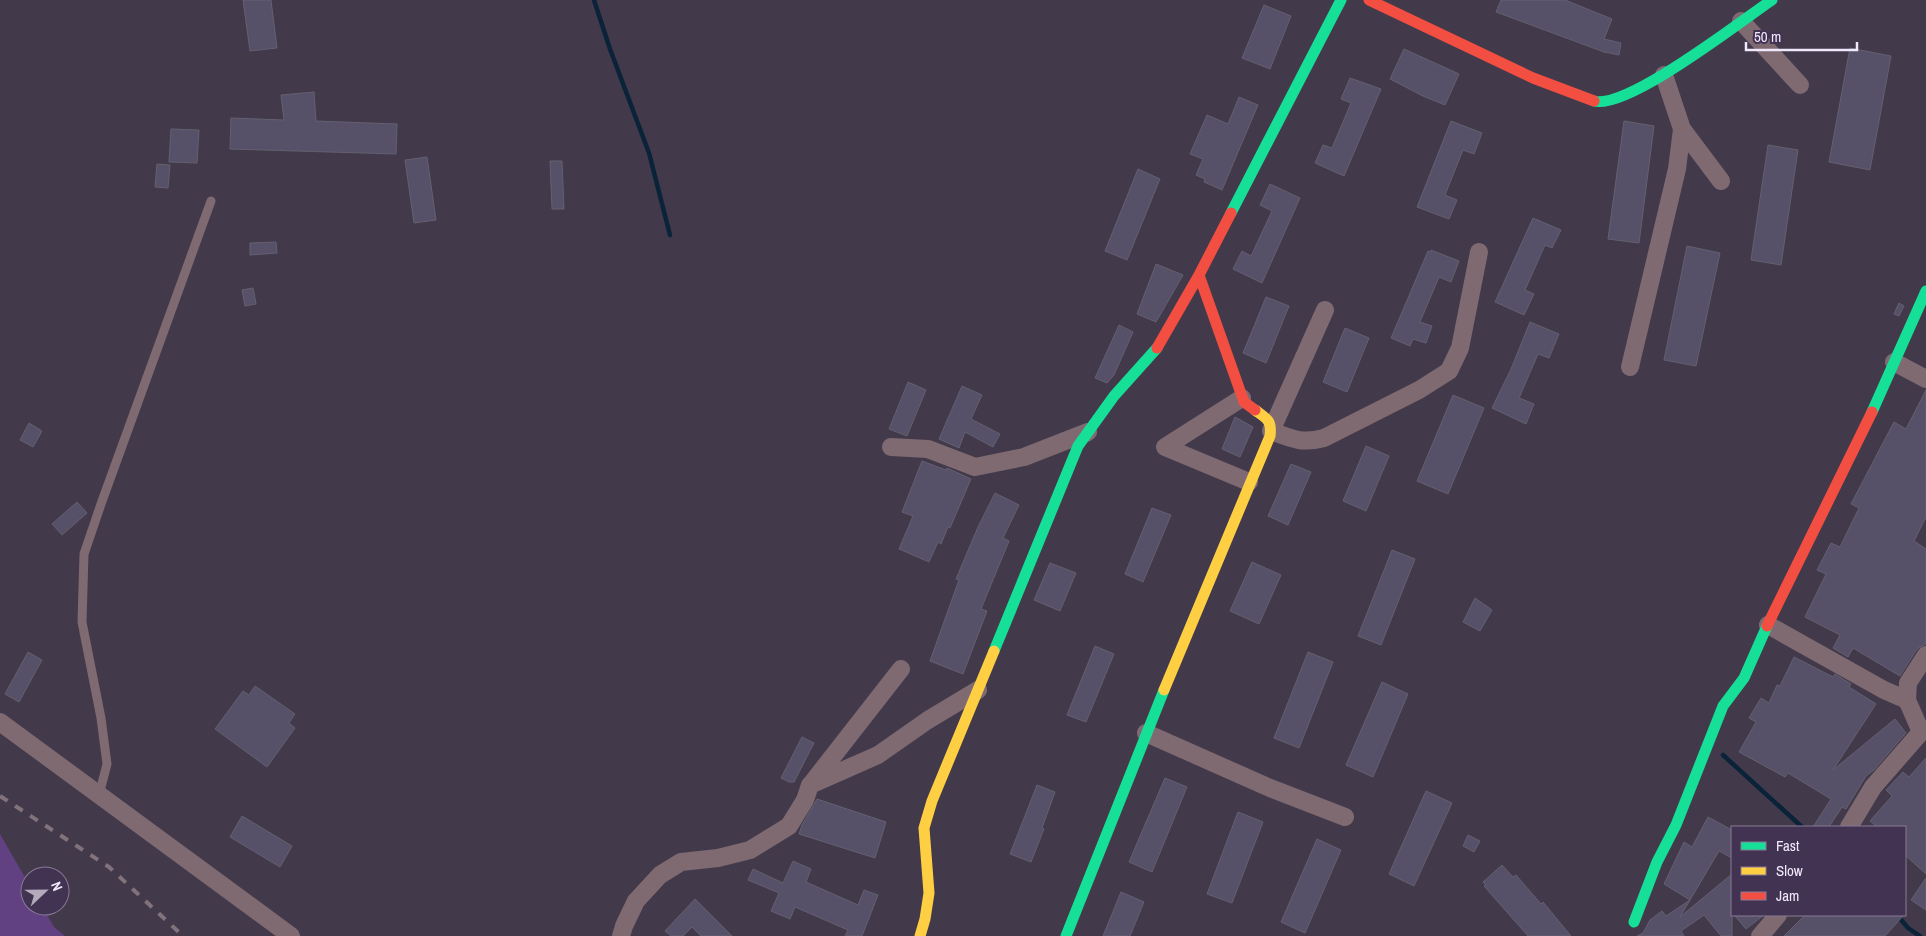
<svg xmlns="http://www.w3.org/2000/svg" width="1926" height="936" font-family="'Archivo Narrow',sans-serif">
<style>
.green{fill:#614181}
.lines{fill:none;stroke-linecap:round;stroke-linejoin:round}
.stream{stroke:#0a2339;stroke-width:4.5}
.building{fill:#565169;stroke:#64606f}
.lane{stroke:#7f6a71;stroke-width:9}
.street{stroke:#7f6a71;stroke-width:18}
.fast{stroke:#16e098;stroke-width:11}
.slow{stroke:#ffcf43;stroke-width:11}
.jam{stroke:#f24e42;stroke-width:11}
.rail{stroke:#81727b;stroke-width:4;stroke-dasharray:9 9;stroke-linecap:butt}
</style>
<rect width="100%" height="100%" fill="#423a4b"/>
<path class="green" d="M0 834 30 886V906H42L54 927 65 936H0Z"/>
<g class="lines">
<path class="stream" d="M594 0 610 49 649 153 670 235
M1723 755 1802 827
M1897 915 1908 928 1920 936"/>
</g>
<path class="building" d="M243 0H271L277 48 250 51Z
M1501 0H1565L1612 19 1604 39 1621 43 1619 55 1604 52 1496 12Z
M1264 5 1291 16 1270 69 1242 58Z
M1850 48 1891 56 1870 170 1829 162Z
M1404 49 1459 74 1445 105 1423 96 1390 79Z
M1350 78 1381 89 1344 176 1315 163 1323 145 1332 148 1351 103 1341 99Z
M314 92 316 121 397 124 396 154 230 149 231 118 284 120 281 95Z
M1239 97 1258 105 1222 190 1204 182 1205 179 1196 175 1203 159 1190 154 1207 115 1228 124Z
M1451 121 1482 133 1474 154 1463 150 1445 195 1457 200 1449 219 1417 207Z
M1624 121 1654 126 1639 243 1608 239Z
M171 129 199 130 197 163 169 162Z
M1768 145 1798 150 1781 265 1751 260Z
M427 157 436 220 414 223 405 160Z
M550 161H562L564 209H552Z
M157 164 170 165 168 188 155 187Z
M1138 169 1160 179 1127 260 1105 251Z
M1270 184 1300 198 1262 283 1233 269 1242 251 1251 256 1272 211 1260 205Z
M1533 218 1561 230 1552 248 1545 245 1525 290 1534 294 1524 315 1495 302Z
M276 242 277 253 250 255V243Z
M1687 246 1720 253 1696 366 1664 360Z
M1431 250 1459 261 1451 282 1439 277 1420 322 1432 326 1426 343 1413 339 1410 346 1391 338 1428 251 1431 252Z
M1156 264 1183 275 1156 322 1137 314Z
M253 288 256 304 245 306 242 290Z
M1266 297 1289 306 1266 363 1243 353Z
M1899 303 1904 306 1899 316 1894 314Z
M1530 322 1559 334 1549 358 1538 354 1519 398 1534 404 1526 424 1492 408 1511 369Z
M1119 325 1133 332 1114 375 1107 383 1095 378Z
M1345 328 1369 338 1347 392 1323 382Z
M908 382 926 390 907 436 889 429Z
M962 386 982 395 971 419 1000 434 993 447 965 432 959 448 939 439Z
M1926 390V517L1914 541 1926 549V644L1917 649 1900 676 1853 648 1848 657 1833 648 1840 635 1805 617 1826 574 1817 570 1831 543 1840 547 1859 508 1851 504 1894 422 1906 429Z
M1453 395 1484 408 1448 494 1417 481Z
M1235 417 1253 427 1240 457 1222 449Z
M29 423 42 431 33 447 20 440Z
M1366 446 1389 456 1366 511 1343 501Z
M922 461 946 470 947 468 971 479 950 528 948 527 941 544 938 542 929 562 899 549 913 516 902 512Z
M1291 464 1311 472 1288 525 1268 516Z
M995 493 1019 505 1003 538 1009 541 981 609 987 611 963 674 930 661 959 580 956 579 978 527Z
M77 502 87 513 62 535 52 524Z
M1152 508 1171 515 1143 582 1125 574Z
M1392 550 1415 559 1381 645 1358 636Z
M1252 562 1281 575 1259 624 1230 611Z
M1050 563 1076 573 1060 611 1034 600Z
M1475 598 1492 610 1480 631 1463 622Z
M1095 646 1114 654 1086 722 1067 715Z
M28 652 42 660 19 702 5 694Z
M1308 652 1333 662 1299 748 1274 738Z
M1794 657 1833 677 1835 674 1851 684 1849 687 1876 704 1833 770 1895 719 1906 733 1874 770 1866 776 1846 809 1842 807 1829 827H1813L1831 799 1788 773 1785 777 1739 752 1756 722 1749 718 1761 698 1769 703 1777 685 1780 686Z
M1382 682 1408 694 1373 777 1346 765Z
M255 686 295 714 289 723 295 728 267 767 215 729 243 691 249 695Z
M802 737 814 743 794 782H789L781 778Z
M1926 758V874L1905 855V827H1877L1870 821 1892 796 1886 790 1903 772 1909 777Z
M1165 778 1187 787 1152 872 1129 862Z
M1037 785 1055 792 1042 828 1044 829 1031 862 1010 854Z
M1426 791 1452 803 1414 886 1389 874Z
M817 799 886 822 875 858 799 834 802 825Z
M1238 812 1263 822 1232 903 1207 894Z
M242 816 292 846 280 867 230 837Z
M1708 817 1732 830V858L1719 851 1680 917 1732 874V936H1721L1704 915 1681 931 1684 936H1637L1643 933 1650 920 1662 911 1666 916 1690 900 1664 884 1684 842 1692 847Z
M1468 835 1480 841 1474 852 1463 846Z
M1317 839 1341 850 1305 933 1281 922Z
M793 861 811 869 806 882 858 905 864 890 878 895 862 936H845L848 930 795 907 790 919 771 911 779 893 748 880 753 869 783 883Z
M1502 865 1513 877 1516 875 1541 904 1543 902 1571 936H1528L1484 886 1486 885 1483 882Z
M1926 878V910L1911 900Z
M1121 892 1144 902 1130 936H1103Z
M695 899 732 936H701L692 927 683 936H671L665 931Z
M1734 915H1764L1746 929Z
M1805 915H1904L1885 936H1784Z"/>
<g class="lines">
<path class="lane" d="M99 795 107 764 101 718 82 622 84 554 101 504 211 201"/>
<path class="street" d="M1741 21 1800 85
M1682 129 1721 181
M1325 310 1271 431C1292 439 1302 444 1324 438L1419 390 1449 371 1460 348 1479 252
M1894 362 1926 379
M1630 367 1677 169 1682 129 1664 75
M1242 398 1165 447 1249 482
M891 447 928 449 975 467 1024 457 1088 432
M1768 625 1884 690 1907 700
M0 722 291 936
M1146 733 1270 788 1345 817
M812 783 901 669
M1849 827 1873 787 1921 732 1907 700 1908 683 1926 655
M621 936 624 926 636 901 660 875 681 862 718 858 750 850 789 826 805 800 810 785 878 755 928 720 978 690
M1760 936 1778 915"/>
<path class="fast" d="M1594 101C1627 110 1741 21 1772 0
M1231 213 1341 0
M1872 412 1926 291
M994 651 1078 446 1114 396 1157 348
M1634 922 1657 862 1676 825 1723 706 1744 678 1767 626
M1066 936 1164 690"/>
<path class="slow" d="M1164 690 1270 436C1272 420 1267 419 1255 410
M920 936 925 919 929 893 924 828 932 801 994 651"/>
<path class="jam" d="M1369 0 1533 78 1594 101
M1231 213 1199 275 1244 402 1255 410
M1157 348 1199 275
M1767 626 1872 412"/>
<path class="rail" d="M0 796 109 867 183 936"/>
</g>
<rect x="1731" y="826" width="175" height="90" fill="#423352" stroke="#887b96"/>
<rect x="1741" y="842" width="25" height="8" fill="#16e098" stroke="#887b96"/>
<text x="1776" y="851" font-size="15" fill="#f0e8fb">Fast</text>
<rect x="1741" y="867" width="25" height="8" fill="#ffcf43" stroke="#887b96"/>
<text x="1776" y="876" font-size="15" fill="#f0e8fb">Slow</text>
<rect x="1741" y="892" width="25" height="8" fill="#f24e42" stroke="#887b96"/>
<text x="1776" y="901" font-size="15" fill="#f0e8fb">Jam</text>
<g transform="translate(45 891) rotate(68)"><circle r="24" fill="#423352" stroke="#887b96"/>
<path d="M0-4L9 19L0 12L-9 19Z" fill="#b3abbd"/>
<text y="-8" font-size="14" font-weight="bold" text-anchor="middle" fill="#f0e8fb">N</text>
</g>
<path d="M1746 42v8h111v-8" fill="none" stroke="#f0e8fb" stroke-width="2.5"/>
<text x="1754" y="42" font-size="15" fill="#f0e8fb" stroke="#423352" stroke-width="4" paint-order="stroke">50 m</text>
</svg>
